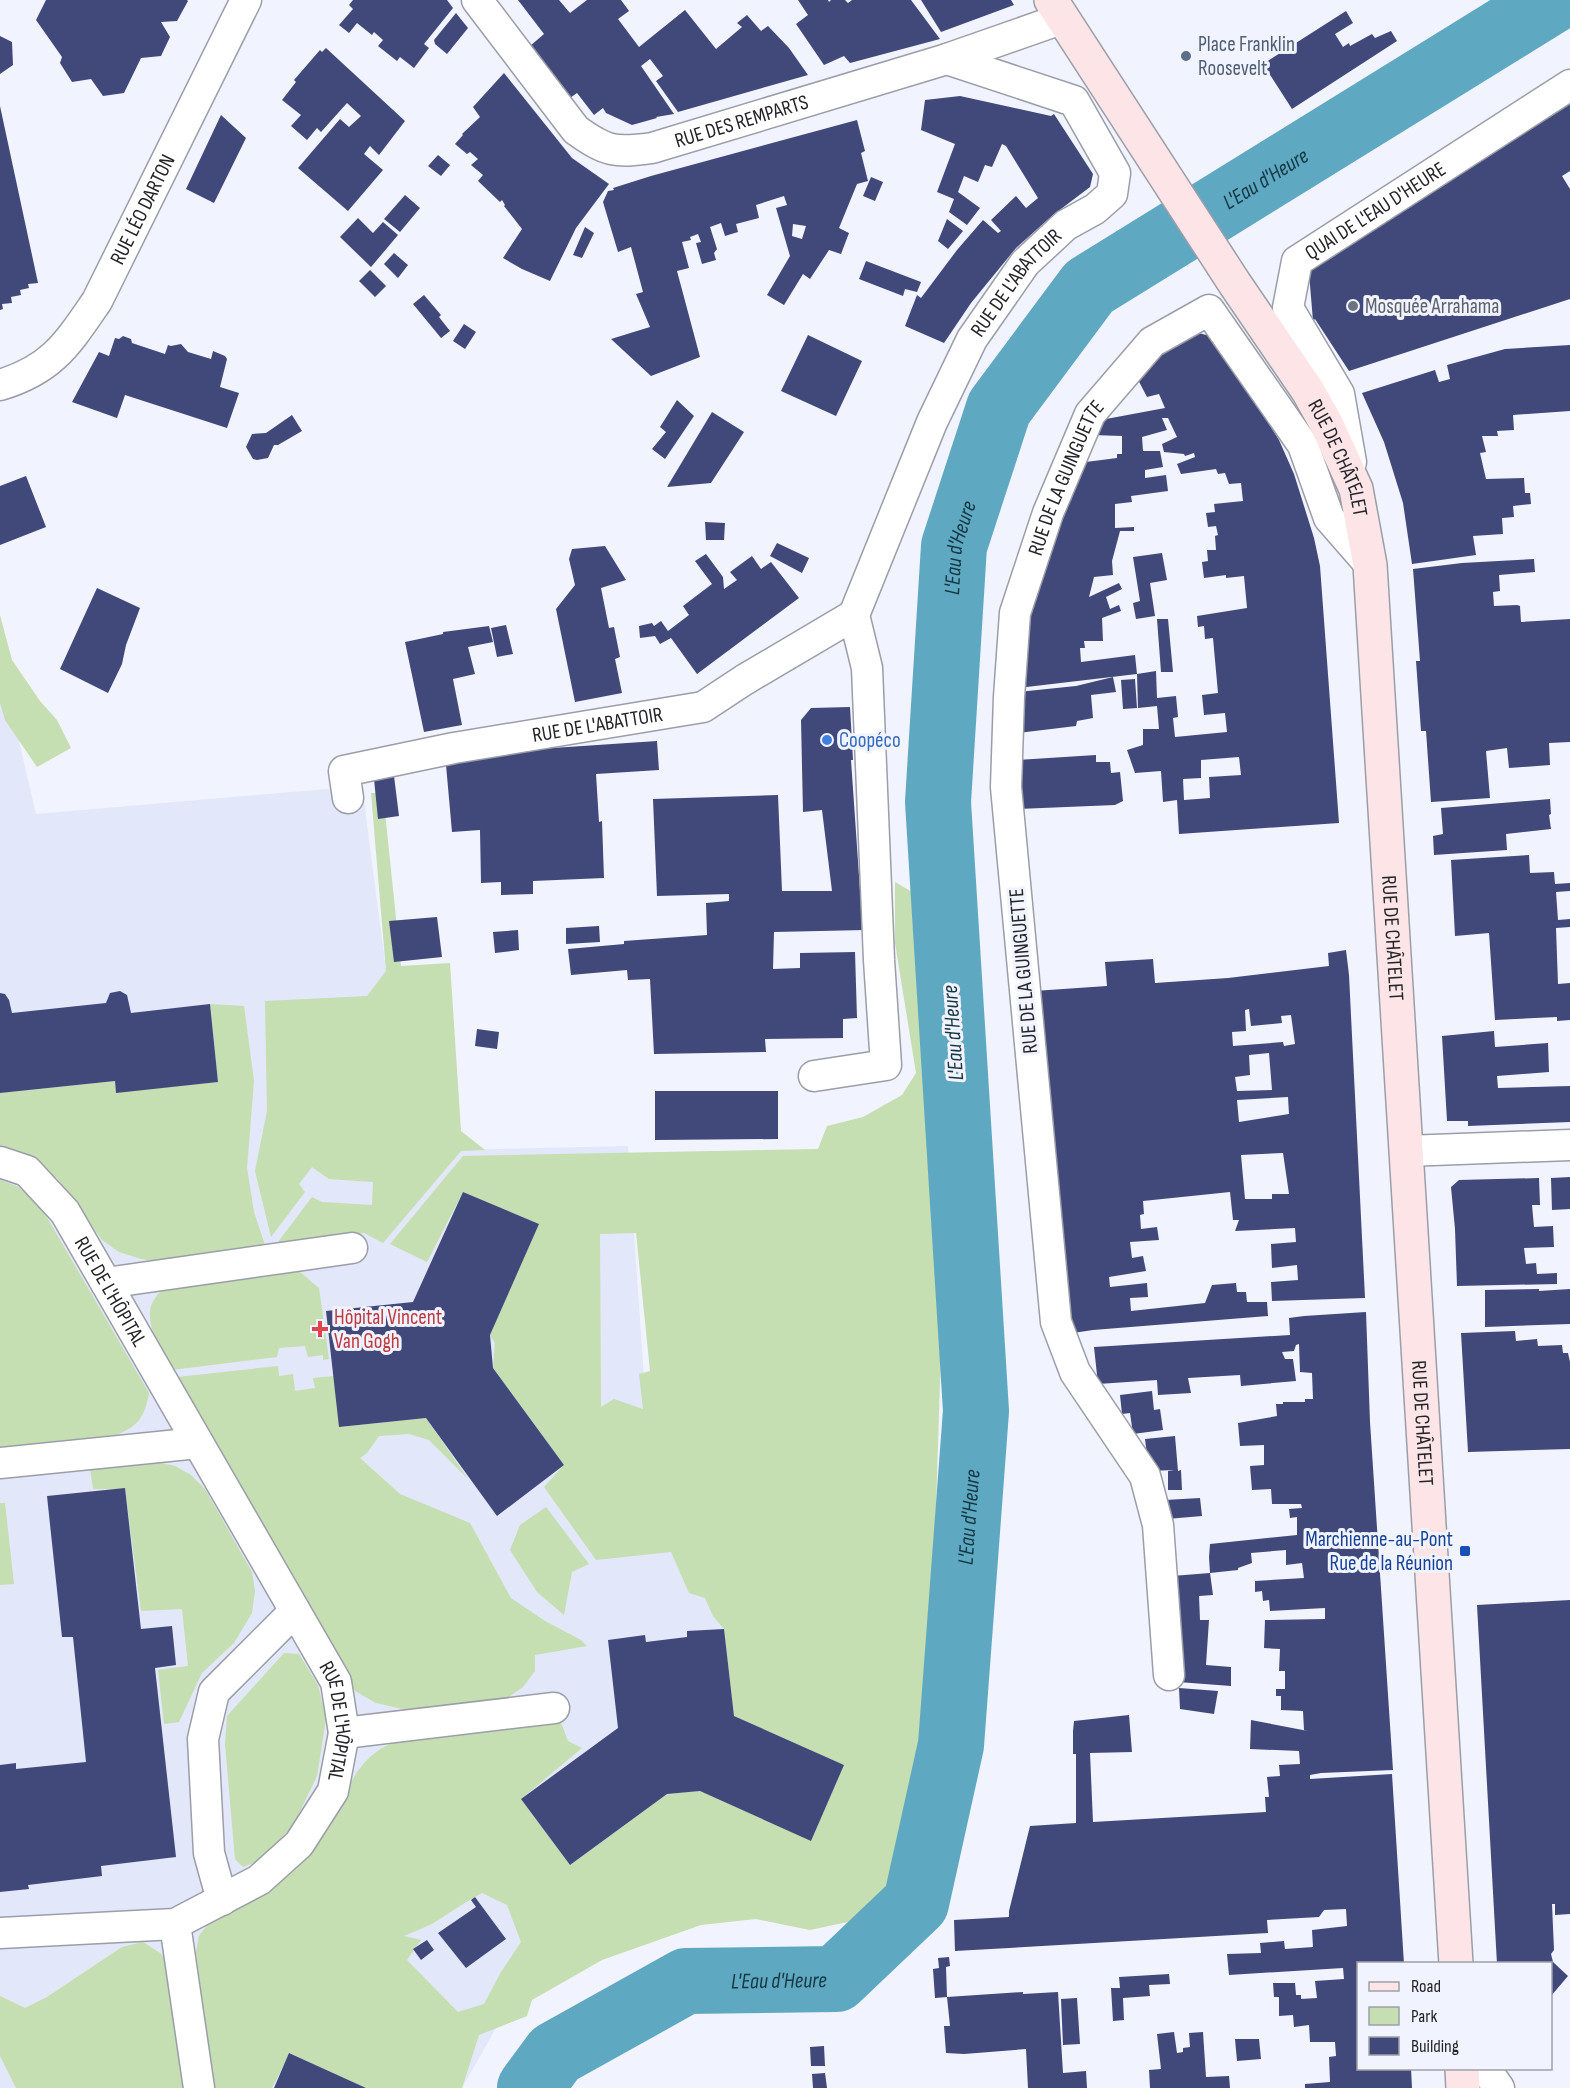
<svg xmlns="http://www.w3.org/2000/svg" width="1570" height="2088" font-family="'Sofia Sans Condensed',sans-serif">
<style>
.built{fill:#e2e7f9}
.green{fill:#c5deb2;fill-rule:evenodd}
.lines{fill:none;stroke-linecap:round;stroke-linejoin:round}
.river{stroke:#5fa8c1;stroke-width:66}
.building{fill:#41497a;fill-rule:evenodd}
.minor-casing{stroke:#9b9ea8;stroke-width:33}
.secondary-casing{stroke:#9b9ea8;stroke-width:36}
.minor{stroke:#fff;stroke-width:30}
.secondary{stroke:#fde5e7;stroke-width:33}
.service-dot{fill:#5c6f8a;stroke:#f1f3fe;stroke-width:2}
.worship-dot{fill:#6b7280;stroke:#f1f3fe;stroke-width:2}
.shop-dot{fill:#3f7fe0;stroke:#f1f3fe;stroke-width:2}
.health-dot{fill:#e0444e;stroke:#f1f3fe;stroke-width:2}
.transit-dot{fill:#1a4fb4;stroke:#f1f3fe;stroke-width:2}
.labels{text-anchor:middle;stroke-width:6;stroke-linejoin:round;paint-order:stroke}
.service-label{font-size:21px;fill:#4e5e75;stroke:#f1f3fe;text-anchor:start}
.street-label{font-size:21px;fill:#232428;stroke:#f1f3fe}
.worship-label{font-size:21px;fill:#5b616d;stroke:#f1f3fe;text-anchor:start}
.shop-label{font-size:21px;fill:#366cbe;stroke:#f1f3fe;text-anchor:start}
.health-label{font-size:21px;fill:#be3a42;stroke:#f1f3fe;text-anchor:start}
.transit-label{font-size:21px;fill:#164399;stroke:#f1f3fe;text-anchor:end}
.water-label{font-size:22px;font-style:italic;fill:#153743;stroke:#f1f3fe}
</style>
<rect width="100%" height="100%" fill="#f1f3fe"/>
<path class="built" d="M0 683 14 720 36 814 362 786 386 970 455 1150 628 1146 653 1509 885 1626 892 1884 599 1944 516 1993 462 2088H0Z"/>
<path class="green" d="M0 615 12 660 40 701 57 720 71 748 37 767 5 720 0 703Z
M371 793H383L401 966 450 963 461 1131 485 1150 461 1151 383 1243 364 1233 275 1246 312 1197 322 1202 372 1205 373 1182 329 1179 312 1167 299 1184 305 1192 271 1237 255 1171 267 1111 265 1001 367 996 386 971Z
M895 882 919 896 926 973 933 1086 940 1142 943 1287 935 1540 936 1687 927 1814 899 1884 852 1921 810 1930 756 1919 701 1925 602 1960 532 2000 527 2016 479 2035 462 2088H365L290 2053 272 2088H214L196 1952 199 1936 213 1917 341 1801C351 1781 360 1763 379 1750 412 1727 518 1727 561 1723L568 1741 582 1748 521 1799 570 1865 667 1794 700 1791 811 1840 844 1765 734 1716 724 1629 713 1616 705 1598 689 1593 671 1552 596 1560 544 1487 564 1465 493 1368 495 1343 490 1335 538 1224 463 1192 427 1262 390 1244 463 1156 818 1149 827 1126 863 1117 902 1095 916 1073 895 943ZM636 1233 650 1371 639 1374 643 1409 614 1399 601 1407 600 1234ZM482 1893 507 1905 521 1942 501 1972 484 2004 458 2012 407 1960 421 1940 404 1936 432 1924 463 1904Z
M210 1004 244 1006 254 1081 247 1168 254 1212 265 1245 164 1262 141 1259 119 1252 102 1240 57 1178 28 1159 0 1147V1093L115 1081 116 1092 218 1082Z
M0 1180 17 1186 38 1202 149 1393C145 1416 138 1427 116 1435L0 1447Z
M283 1269 300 1272 319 1288 329 1359 323 1360V1355L308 1357 305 1346 279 1348 277 1357 172 1370C162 1350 139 1318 156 1297 158 1293 163 1290 167 1287Z
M278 1366 279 1376 293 1374 295 1391 315 1388 313 1378 334 1376 340 1427 426 1418 468 1479 429 1440 409 1434 379 1436 367 1453 360 1458 400 1494 470 1523 511 1598 545 1621 581 1640 587 1646 535 1655V1671L523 1687 503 1701 407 1710 376 1703 355 1691 177 1377Z
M157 1462 175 1466 191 1475 205 1489 252 1572 255 1591 252 1613 234 1643 202 1673 179 1722 164 1724 158 1670 188 1666 182 1609 141 1611 125 1489H93L90 1468Z
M0 1503H5L14 1584 0 1585Z
M546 1507 589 1564 572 1572 564 1615 537 1592 510 1550 520 1525Z
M284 1653 299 1654 318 1685 326 1719 317 1776 294 1824 261 1860 243 1867 235 1859 225 1744 227 1716Z
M143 1942 160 1953 175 1967 185 2088H16L0 2056V1996L25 2008 47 1997 122 1947Z"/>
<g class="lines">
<path class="river" id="s1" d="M530 2088 555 2054 686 1981 836 1979 916 1903 951 1745 976 1411 938 802 954 546 999 408 1089 287 1553 0"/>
</g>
<path class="building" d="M46 0H187L188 1 177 21 161 22 170 37 161 56 141 58 124 93 103 96 91 79 72 82 60 63 62 57 36 20Z
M353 0H447L453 8 424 44 429 48 414 68 400 57 397 61 378 46 383 40 374 32 372 35 357 23 349 33 339 25 353 9 349 5Z
M518 0H559L570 13 587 0H621L629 11 618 19 639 47 685 10 716 49 742 27 737 23 747 15 761 31 768 26 789 48 808 75 678 112 656 81 663 76 650 59 641 66 674 114 656 117 657 118 632 125 606 113 603 108 594 115 577 93 570 98 530 46 544 34Z
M798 0H828L829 2 831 0H845L848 3 852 0H911L940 39 850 63 844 56 824 65 796 24 808 15Z
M921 0H1011L1014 5 941 32Z
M1346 11 1353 23 1335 34 1343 47 1349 43 1350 46 1372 34 1375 38 1391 31 1397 41 1292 109 1263 64Z
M456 13 468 28 447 54 435 44 434 40Z
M0 36 12 42 13 65 0 74Z
M326 48 405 121 379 155 370 146 364 154 383 170 348 211 298 168 340 119 349 127 361 116 347 103 321 132 317 128 307 140 291 126 301 115 282 100 296 82 294 80 320 50 322 52Z
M504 73 572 158 609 184 576 228 550 281 522 269 503 258 522 229 504 206 505 205 502 200 500 202 478 181 483 175 471 165 478 159 470 152 467 154 455 144 463 135 462 134 480 117 473 107Z
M960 96 1051 116 1054 114 1093 174 1090 187 1053 215 1016 248 971 303 944 343 905 326 917 295 921 298 957 250 983 220 998 233 1001 231 991 220 1016 196 1026 208 1038 198 1006 146 1002 144 992 167 985 165 978 182 964 176 958 192 980 208 967 225 949 212 954 199 937 192 955 144 921 130 925 100Z
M1570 98V171L1562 176 1570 189V299L1349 371 1315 319 1313 321 1308 261Z
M0 106 38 283 28 284 29 288 20 290 21 295 11 297 12 303 2 304 3 309 0 310Z
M221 115 246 138 214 203 186 189Z
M857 120 865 151 861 153 868 181 857 184 839 228 849 233 841 254 829 250 810 279 803 274 784 305 767 295 790 256 776 208 787 205 784 196 756 205 759 218 736 224 738 232 725 236 721 223 710 227 717 249 714 253 716 260 702 264 696 243 701 242 698 234 690 237 691 240 682 242 689 268 677 271 700 357 651 376 611 339 650 327 636 294 643 292 631 247 618 252 603 202 608 191 614 190 613 188 651 176ZM793 224 806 226 802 239 792 236Z
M438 155 450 165 441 176 428 166Z
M871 177 883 182 875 201 863 196Z
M405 195 420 208 400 232 384 219Z
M358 218 373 233 383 222 398 235 371 267 340 237Z
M947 219 963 231 948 249 938 241Z
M585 227 594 233 582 258 573 255Z
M394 253 408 265 398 278 384 264Z
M866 261 921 282 917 292 905 289 903 296 859 279Z
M370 270 386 286 375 297 359 281Z
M424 295 441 315 439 317 450 331 441 338 413 304Z
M464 324 476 332 465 349 453 341Z
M1198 333 1215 337 1279 440 1294 474 1314 538 1320 566 1339 823 1179 834 1177 800 1163 802 1161 771 1135 773 1127 750 1143 745V729H1159L1157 706 1138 708 1137 674 1156 671 1157 698 1176 696 1178 717 1173 718 1175 737 1227 732 1225 713 1204 715 1202 695 1218 693 1213 638 1205 639 1204 626 1198 627 1197 616 1247 608 1244 576 1226 578V575L1204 578 1202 562 1208 561 1207 550H1216L1215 536 1218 535 1216 526 1208 527 1206 513 1215 512 1214 504 1243 501 1241 483 1229 484 1225 473 1218 474 1216 469 1181 474 1177 464 1195 457 1194 453 1185 456 1184 454 1164 452 1162 444 1177 437 1168 418H1162L1167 430 1142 437 1143 451H1160L1163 467 1145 470V478L1166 475 1168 491 1131 496 1132 502 1115 504V528L1134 527V531H1120L1112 561 1113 575 1094 577 1089 597 1119 583 1122 589 1106 597 1110 609 1119 605 1121 611 1102 618 1103 641H1084L1085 648H1080L1081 662 1135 655 1137 674 1018 688 1024 632 1062 501H1071L1078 463 1117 458V454H1122V436L1092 435 1102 416 1106 419 1165 408 1159 394 1147 397 1135 374 1140 367ZM1239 757 1241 775 1209 777 1210 798 1184 800 1183 779 1201 778V760Z
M808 335 862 361 836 416 781 391Z
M123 336 131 339 132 343 165 354 168 345 171 346 181 344 188 352 211 359 213 351 225 356 227 359 220 387 239 393 227 428 125 395 117 418 72 402 99 352 109 356 115 338 119 339Z
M1570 345V411L1513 415 1514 430 1497 431 1498 436H1482L1486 452 1480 453 1486 479 1524 478 1525 493H1530L1531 504 1513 506 1514 517 1502 518 1503 534 1473 536 1476 555 1412 564 1403 503 1384 442 1362 393 1435 370 1439 382 1450 379 1447 365 1505 349Z
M677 400 694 416 665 459 652 449 666 432 660 427Z
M712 412 744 432 711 483 667 487Z
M292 415 302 431 278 445H274L268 458 257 460 253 459 246 447 252 434 266 433Z
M26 476 46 527 0 545V486Z
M705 522 725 523 724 540H706Z
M777 543 809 558 802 573 770 556Z
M605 546 626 580 601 588 609 628 614 627 620 657 615 659 622 693 575 702 556 609 575 585 569 559 572 549Z
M1162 553 1167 580 1150 583 1155 616 1136 619 1133 603 1140 601 1133 557Z
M706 554 723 577 724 589 737 580 730 572 752 556 761 569 771 562 799 598 697 674 671 638 660 644 655 636 640 638 639 626 652 623 654 626 661 621 668 631 689 615 683 606 712 584 695 561Z
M1534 559 1535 572 1499 575 1500 591 1493 592 1494 606 1517 605 1520 606 1521 622 1570 619V742L1549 743 1550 765 1509 768 1507 748 1486 751 1490 798 1431 802 1426 731H1421L1416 661H1420L1413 569 1462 563Z
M97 588 140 608 126 645 122 664 108 693 60 669Z
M1157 619H1168L1173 672H1161Z
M506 625 513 654 497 657 491 628Z
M489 626 493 642 468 647 475 674 453 679 462 725 424 732 405 642 443 634V632Z
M1113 677 1116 692 1091 695 1093 718 1077 721 1076 726 1018 733V692L1076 686Z
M1135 679 1137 708 1123 709 1121 680Z
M850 707 853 760H851L860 890 865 930 774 932 773 969 800 968V953L855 952 857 1018 843 1019V1038L765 1039 766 1052 654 1054 650 979 628 980 627 970 571 975 568 949 624 944V941L707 935 706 903 729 901V894L657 896 653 799 778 795 782 891H832L822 810 803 812 801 720 811 708Z
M657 741 659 770 596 774 599 822 602 821 604 878 533 881V894L501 895V882L481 883 480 830 452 832 446 765 523 750Z
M1096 755V762H1110L1111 773 1120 772 1123 801 1115 805 1018 809 1017 760Z
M394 776 399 816 378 819 374 779Z
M1550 799 1551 814 1549 815 1551 829 1506 834 1507 850 1434 855 1433 836 1443 834 1441 808Z
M1529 855 1530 873 1554 872 1555 884 1570 883V891L1556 892 1558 920 1570 919V927L1556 928 1558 984 1570 983V1020L1557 1021V1017L1495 1020 1489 933 1455 936 1451 860Z
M437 917 442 957 394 962 389 921Z
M599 926 600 942 566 944V928Z
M518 930 519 950 495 953 493 932Z
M1346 950 1349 975 1365 1298 1272 1301 1271 1282 1298 1280 1297 1265 1272 1268 1271 1244 1296 1242 1295 1228 1235 1231 1239 1220H1233L1230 1192 1143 1201 1144 1214 1140 1215 1141 1229 1157 1227 1159 1240 1130 1242 1132 1258 1143 1256 1146 1271 1109 1277 1110 1287 1147 1283 1148 1297 1130 1298 1131 1311 1205 1303 1212 1285 1236 1283 1237 1292H1246L1247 1302H1267L1268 1316 1093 1330 1066 1334 1034 991 1107 986 1105 962 1153 959 1155 983 1228 978 1329 966 1328 953ZM1249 1009 1251 1026 1282 1023 1281 1016 1291 1015 1295 1044 1284 1046 1283 1042 1233 1046 1232 1032 1246 1031 1245 1010ZM1269 1053 1272 1090 1237 1091 1235 1077 1250 1075 1249 1055ZM1288 1097 1289 1114 1239 1122 1237 1100ZM1283 1153 1289 1194H1272V1199H1245L1241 1155Z
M120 991 127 995 131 1013 210 1004 218 1082 116 1093 115 1081 0 1093V993L5 994 9 1000 12 1013 106 1003 110 993Z
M477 1029 499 1032 497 1049 475 1046Z
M1494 1031 1495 1047 1548 1043 1549 1072 1497 1076 1498 1088 1570 1086V1122L1468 1126V1121H1447L1442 1036Z
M655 1091H778V1139L655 1140Z
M1570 1177V1209L1552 1210 1551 1178Z
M1539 1178 1540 1205H1532L1534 1227 1553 1226 1554 1247 1524 1248 1526 1264 1536 1263 1537 1274 1557 1273V1284L1457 1286 1455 1229 1451 1187 1459 1180Z
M463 1192 539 1224 490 1335 493 1368 564 1465 497 1516 426 1418 339 1427 326 1311 413 1302Z
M1539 1289V1291L1570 1289V1324L1485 1327V1290Z
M1366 1312 1370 1422 1393 1770 1321 1773 1310 1775V1779L1392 1774 1404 1964H1358V2068H1411L1412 2088H1305V2084L1330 2082 1329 2057 1336 2056 1335 2042H1310L1309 2025 1294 2027 1293 2015 1279 2016V1997H1274L1273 1983H1295L1296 1995H1301V1999L1317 1998 1315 1981 1344 1979 1343 1968 1229 1975 1227 1954 1261 1953 1260 1943 1284 1941 1285 1949 1313 1947 1312 1930 1347 1926 1346 1909 1324 1910 1319 1917 1267 1920 1268 1933 955 1951 954 1920 1009 1917V1911L1030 1826 1076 1823V1754H1073V1731L1074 1721 1129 1715 1132 1752 1090 1753 1093 1822 1266 1812 1265 1797H1269L1267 1777 1280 1776 1279 1765 1300 1764 1299 1751 1250 1749 1251 1720 1308 1731 1304 1730 1303 1711 1281 1710V1696H1276V1689H1285V1671H1279L1280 1649 1264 1648 1265 1620 1325 1619V1608L1270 1611 1269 1600 1263 1601 1262 1591 1255 1592V1581L1304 1578 1302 1563 1286 1565V1550L1251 1553 1252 1563 1238 1568V1570L1210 1573 1209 1557 1210 1544 1297 1535V1517L1290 1518 1289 1509 1302 1508 1301 1504H1272L1271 1489 1252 1490 1250 1466 1264 1465V1445L1240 1446 1238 1423 1277 1416 1276 1404H1283V1402H1305V1399H1313L1312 1373 1300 1372 1299 1344 1296 1345 1294 1351 1282 1352 1285 1359H1293L1296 1381 1241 1386 1240 1375 1188 1378 1191 1393 1158 1395 1157 1380 1098 1384 1094 1347 1290 1335 1289 1318 1304 1316Z
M1515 1331 1516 1341 1537 1339 1538 1346 1562 1345 1563 1353H1568L1570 1362V1449L1468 1452 1461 1333Z
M1152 1391 1154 1410 1160 1409 1163 1430 1133 1434 1130 1413 1122 1414 1120 1395Z
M1175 1436 1178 1471 1181 1470 1182 1490H1168V1471L1174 1470 1149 1471 1145 1439Z
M125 1488 141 1629 172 1626 176 1665 155 1668 176 1857 101 1866 102 1876 28 1885 29 1889 0 1892V1765L16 1763V1769L86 1762 73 1637H62L47 1496Z
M1200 1498 1202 1516 1167 1519 1165 1500Z
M1210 1573 1213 1595 1199 1596 1200 1620H1209L1206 1665 1231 1667V1686L1178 1682 1172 1576Z
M1570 1600V1914L1555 1915V1904H1552L1554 1950 1551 1954 1553 1962 1568 1976 1551 1996V1964H1497L1477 1605Z
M724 1629 734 1716 844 1765 811 1841 700 1791 667 1794 570 1865 521 1799 618 1728 608 1640 645 1635 646 1642 687 1637V1631Z
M1179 1688 1218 1691 1214 1714 1180 1709Z
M475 1897 506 1939 466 1968 438 1933 476 1907 471 1900Z
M427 1940 434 1950 421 1960 413 1949Z
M949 1957 950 1966 946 1967 947 1997 1023 1992V1994L1058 1992 1063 2073 1086 2071 1087 2088H1028L1026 2049 964 2054 946 2053 944 2026H950L947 1997 935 1998 933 1969 939 1968 938 1958Z
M1169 1974 1170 1984 1149 1985 1150 1996 1123 1998 1124 2020 1113 2021 1111 1988H1120L1119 1977Z
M1077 1998 1080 2044 1063 2045 1061 1999Z
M1174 2032 1177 2053 1183 2052V2048L1190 2047 1189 2033 1203 2032 1206 2077 1229 2076 1230 2088H1150L1149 2070 1161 2069 1157 2034Z
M1235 2039H1259L1261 2059 1237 2061Z
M824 2046 825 2066H811L810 2047Z
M289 2053 366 2088H274Z
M825 2073 827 2088H813L812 2074Z"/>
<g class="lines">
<g class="minor-casing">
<g id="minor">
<path id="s2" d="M477 0 576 130C607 152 615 153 652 148L947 59 1064 18"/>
<path id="s3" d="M0 385C53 369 68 343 97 301L246 0"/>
<path id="s4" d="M1351 462 1339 394 1288 308 1297 261 1570 85"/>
<path id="s5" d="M348 798 344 771 454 748 703 707 744 680 854 615"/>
<path id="s6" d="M814 1076 886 1065 879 960 867 668 854 615 932 422 972 339 1025 263 1066 225 1095 209 1112 194 1115 173 1074 101 947 59"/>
<path d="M1406 1151 1570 1145"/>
<path id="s7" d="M0 1162 27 1171 65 1212 336 1682 344 1733 333 1791 299 1844 259 1880 175 1924 0 1933"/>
<path d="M106 1283 352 1248"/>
<path d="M0 1463 198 1443"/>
<path id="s8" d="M1169 1675 1158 1525 1145 1476 1075 1372 1056 1322 1006 787 1009 697 1015 613 1048 513 1090 414 1152 342 1209 310 1303 445 1329 518 1370 565"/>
<path d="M344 1733 554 1708"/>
<path d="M222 1900 209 1853 203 1739 214 1692 295 1611"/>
<path d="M175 1924 199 2088"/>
<path d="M1485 2068 1499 2088"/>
</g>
</g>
<g class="secondary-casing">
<g id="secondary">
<path id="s9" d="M1051 0 1235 284 1308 391 1327 425 1356 489 1370 565 1456 1964"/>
<path d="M1462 2068 1463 2088"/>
</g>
</g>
<use href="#minor" class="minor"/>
<use href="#secondary" class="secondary"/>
</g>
<circle class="service-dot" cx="1186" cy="56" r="6"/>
<circle class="worship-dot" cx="1353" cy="306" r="6"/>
<circle class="shop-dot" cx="827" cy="740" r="6"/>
<path class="health-dot" d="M317 1320h6v6h6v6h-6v6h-6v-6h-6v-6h6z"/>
<rect class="transit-dot" x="1459" y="1545" width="12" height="12" rx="3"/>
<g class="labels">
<g class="service-label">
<text x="1198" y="51">Place Franklin<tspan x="1198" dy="24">Roosevelt</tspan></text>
</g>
<g class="street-label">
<text dy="7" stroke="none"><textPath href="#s2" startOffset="338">RUE DES REMPARTS</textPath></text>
<text dy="7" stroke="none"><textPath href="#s3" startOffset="234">RUE LÉO DARTON</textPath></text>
<text dy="7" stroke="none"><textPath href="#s4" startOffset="310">QUAI DE L'EAU D'HEURE</textPath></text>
<text dy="7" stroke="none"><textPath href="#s6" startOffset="897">RUE DE L'ABATTOIR</textPath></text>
<text dy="7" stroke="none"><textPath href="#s9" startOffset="542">RUE DE CHÂTELET</textPath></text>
<text dy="7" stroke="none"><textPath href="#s8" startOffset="1236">RUE DE LA GUINGUETTE</textPath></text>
<text dy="7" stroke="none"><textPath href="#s5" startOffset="285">RUE DE L'ABATTOIR</textPath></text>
<text dy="7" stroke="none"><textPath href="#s9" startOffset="1028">RUE DE CHÂTELET</textPath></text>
<text transform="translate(1023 971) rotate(-95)" y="7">RUE DE LA GUINGUETTE</text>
<text dy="7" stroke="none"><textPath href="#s7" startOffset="176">RUE DE L'HÔPITAL</textPath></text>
<text dy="7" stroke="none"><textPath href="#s9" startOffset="1514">RUE DE CHÂTELET</textPath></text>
<text dy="7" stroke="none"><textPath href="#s7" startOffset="666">RUE DE L'HÔPITAL</textPath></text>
</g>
<g class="worship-label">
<text x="1365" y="313">Mosquée Arrahama</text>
</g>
<g class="shop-label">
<text x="839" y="747">Coopéco</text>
</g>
<g class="health-label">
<text x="334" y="1324">Hôpital Vincent<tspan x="334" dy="24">Van Gogh</tspan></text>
</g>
<g class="transit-label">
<text x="1453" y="1546">Marchienne-au-Pont<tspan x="1453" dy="24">Rue de la Réunion</tspan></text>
</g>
<g class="water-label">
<text dy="8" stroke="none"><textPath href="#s1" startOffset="2319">L'Eau d'Heure</textPath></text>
<text dy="8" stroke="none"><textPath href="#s1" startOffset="1815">L'Eau d'Heure</textPath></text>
<text transform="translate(952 1033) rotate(-94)" y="8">L'Eau d'Heure</text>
<text dy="8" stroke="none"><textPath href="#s1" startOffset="843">L'Eau d'Heure</textPath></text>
<text dy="8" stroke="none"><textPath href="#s1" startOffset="285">L'Eau d'Heure</textPath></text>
</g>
</g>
<rect x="1357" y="1962" width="195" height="108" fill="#f1f3fe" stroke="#9fa0a8" stroke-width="1.5"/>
<rect x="1369" y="1982" width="30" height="9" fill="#fde5e7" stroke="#9fa0a8" stroke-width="1.5"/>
<text x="1411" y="1992" font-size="18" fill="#232428">Road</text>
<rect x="1369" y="2007" width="30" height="18" fill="#c5deb2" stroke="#9fa0a8" stroke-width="1.5"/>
<text x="1411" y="2022" font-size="18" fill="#232428">Park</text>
<rect x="1369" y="2037" width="30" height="18" fill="#41497a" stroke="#9fa0a8" stroke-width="1.5"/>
<text x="1411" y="2052" font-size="18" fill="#232428">Building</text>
</svg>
